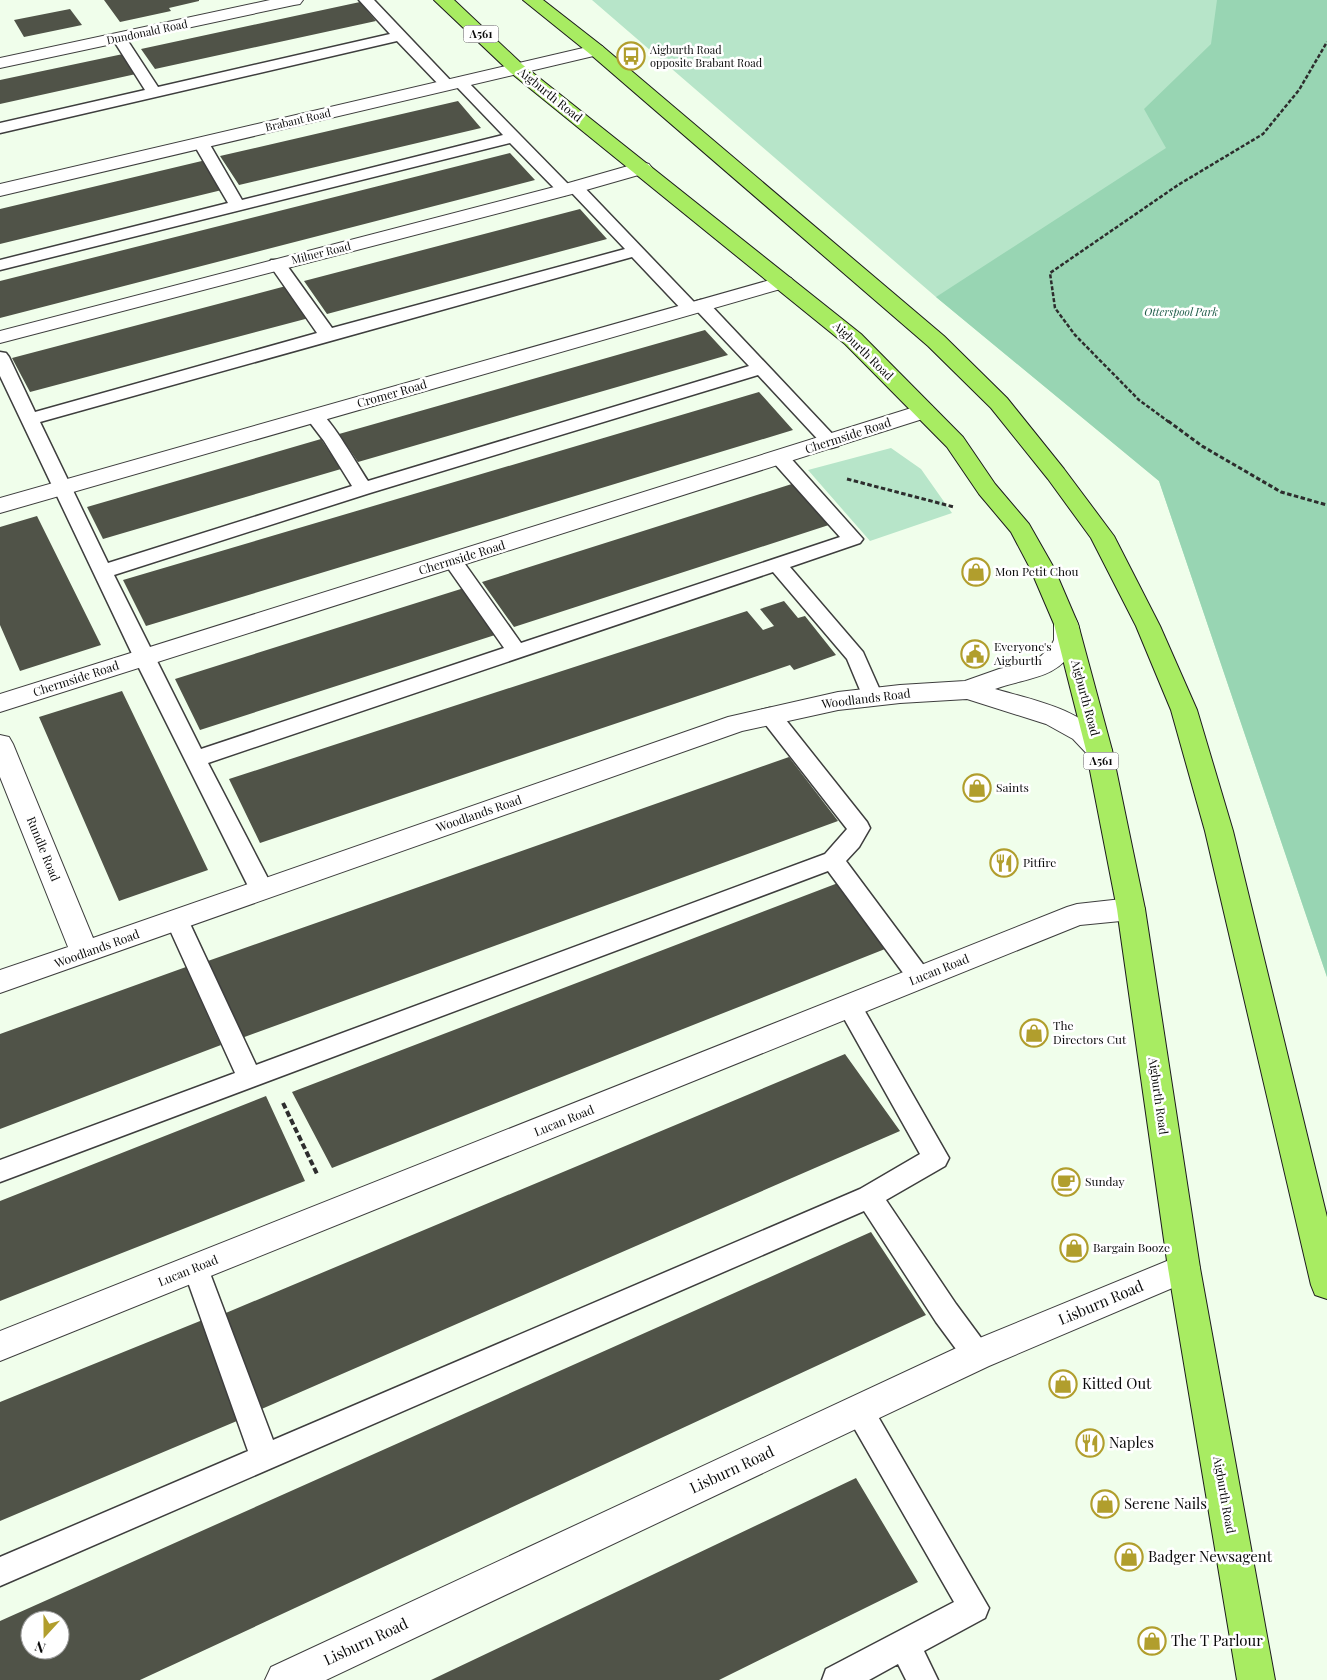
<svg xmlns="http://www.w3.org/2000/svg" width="1327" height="1680" font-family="'Playfair Display',serif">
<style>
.green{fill:#b7e5c9}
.forest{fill:#98d5b3}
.building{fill:#505348;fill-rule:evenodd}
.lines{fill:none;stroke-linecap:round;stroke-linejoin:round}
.service-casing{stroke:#3e3e3e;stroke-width:3}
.minor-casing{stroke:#3e3e3e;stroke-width:2}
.trunk-casing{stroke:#1c1c1c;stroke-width:2}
.path-far2{stroke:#2d2d2d;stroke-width:2.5;stroke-dasharray:4 2;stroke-linecap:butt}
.path-far1{stroke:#2d2d2d;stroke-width:3;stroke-dasharray:4.5 2.5;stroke-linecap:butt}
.path{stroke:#2d2d2d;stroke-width:4;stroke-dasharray:6 3;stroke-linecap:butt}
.service{fill:#fff;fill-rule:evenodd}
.minor{fill:#fff;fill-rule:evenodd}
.trunk{fill:#a8ec62;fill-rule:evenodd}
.labels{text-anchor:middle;stroke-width:5;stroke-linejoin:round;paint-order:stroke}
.far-street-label{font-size:11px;fill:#0b0b0b;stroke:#fff}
.shield{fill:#fff;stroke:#545454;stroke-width:1}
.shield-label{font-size:11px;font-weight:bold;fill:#0b0b0b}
.far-poi-label{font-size:11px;fill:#0b0b0b;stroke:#fff;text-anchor:start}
.far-park-label{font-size:11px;font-style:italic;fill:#215e4b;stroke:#fff}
.street-label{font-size:12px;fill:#0b0b0b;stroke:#fff}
.poi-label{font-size:12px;fill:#0b0b0b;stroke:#fff;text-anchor:start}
.near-street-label{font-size:15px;fill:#0b0b0b;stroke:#fff}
.near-poi-label{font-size:15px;fill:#0b0b0b;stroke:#fff;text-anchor:start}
</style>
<rect width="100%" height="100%" fill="#f0feeb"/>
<path class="green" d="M592 0H1327V977L1159 481 936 297Z
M891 448 921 469 952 513 870 541 808 470Z"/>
<path class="forest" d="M1217 0H1327V977L1159 481 936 297 1166 148 1144 109 1211 44Z"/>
<path class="building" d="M104 0H199V1L169 8 171 11 120 22Z
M360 2 376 21 155 69 141 49Z
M70 9 82 25 24 37 14 20Z
M123 54 136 74 0 104V80Z
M458 101 481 128 239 185 220 156Z
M510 153 535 180 0 318V281Z
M206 160 226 189 0 244V209Z
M580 209 607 239 327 314 304 281Z
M286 286 309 318 30 392 12 358Z
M705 330 728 355 358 462 339 434Z
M759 392 793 430 146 626 123 580Z
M321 439 341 469 103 539 87 507Z
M798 482 835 523 514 627 482 582Z
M37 516 101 645 20 671 0 625V527Z
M464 588 495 635 200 730 175 679Z
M784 601 798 618 805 616 836 655 794 670 790 665 260 843 229 779 747 611 763 630 774 626 760 609Z
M122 691 208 870 119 901 39 717Z
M789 757 838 821 239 1039 205 962Z
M838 883 885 949 332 1168 292 1092Z
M186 967 221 1045 0 1129V1034Z
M845 1054 900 1131 257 1411 221 1315Z
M266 1096 305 1181 0 1301V1201Z
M871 1232 926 1315 140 1680H0V1621ZM30 1620H60V1650H30Z
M205 1319 244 1418 0 1521V1402Z
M856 1478 918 1582 719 1680H431Z"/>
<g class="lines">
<g class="service-casing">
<path id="service" d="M359 0H374L452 82 454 85 452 88H442L397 41 0 133V123L145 90 112 38 114 35H124L158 87 390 34Z
M460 78 465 79 569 185 575 182 581 184 694 302 701 300 707 301 840 442 838 446 831 448 824 446 758 375 370 493 114 575 201 749 504 648 443 561 446 557 453 555 460 557 521 643 840 537 773 462 771 458 773 454 780 452 787 454 863 539 860 543 790 567 863 652 883 697 879 702 872 704 865 702 847 659 773 572 208 763 274 890 270 896 262 899 254 896 250 890 134 658 0 376V352L6 353 9 357 35 412 317 333 269 264 271 260H283L332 328 625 249 571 192 565 195 559 193 510 143 0 270V260L228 203 193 143 196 140H206L209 143 242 200 503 135 455 85 453 82 455 79ZM632 257 684 312 690 313 697 311 749 366 368 481C359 468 331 418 319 412 315 410 311 411 308 412L305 416 324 441 352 486 108 563 40 422Z
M770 708 778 710 867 822 870 828 859 847 846 861 928 971 932 978 928 985 920 987 912 985 828 871 0 1182V1160L235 1073 165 919 169 913 177 910 185 913 256 1065 825 854 847 829 762 720 759 715 762 710Z
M849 997 858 999 949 1158 945 1166 886 1200 956 1304 987 1346 991 1355 987 1364 977 1367 967 1364 936 1322 864 1211 0 1586V1557L248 1451 183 1268 187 1260 196 1256 205 1260 273 1440 860 1189 920 1154 837 1006 840 999Z
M859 1397 869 1401 989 1608 985 1618 924 1651 938 1680H906L898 1664 869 1680H822L826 1669 954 1602 849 1419 845 1410 849 1401Z"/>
</g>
<g class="minor-casing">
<path id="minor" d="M270 0H303L300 4 294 5 0 68V58Z
M596 45 602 46 605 50 602 54 0 196V184Z
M642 162 649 164 652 168 649 172 572 194 0 343V331L558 186Z
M784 276 791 278 794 282 791 286 0 513V498Z
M924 404 932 406 935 411 932 416 0 712V694Z
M1066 616 1075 618C1081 628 1081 638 1075 647 1057 680 1027 677 995 689 1036 701 1089 710 1112 750L1108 757 1099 759 1090 757 1073 739 1046 724 967 699 900 703 838 710 742 731 0 993V970L68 947 0 777V735L9 737 13 744 93 938 728 717 838 692 900 685 965 681 999 669 1029 662 1041 656 1051 646 1054 640V624L1057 618Z
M1131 898 1141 901 1145 909 1141 917 1131 920 1080 925 0 1361V1331L1067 907 1077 904Z
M1184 1254 1196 1258 1200 1268 1196 1278 989 1366 326 1680H265L271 1667 965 1344Z"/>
</g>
<g class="trunk-casing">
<path id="trunk" d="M434 0H454L523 65 861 334 963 437 995 484 1029 524 1054 568 1078 624 1112 750 1145 909 1200 1268 1275 1680H1237L1168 1268 1117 909 1086 750 1054 624 1030 568 1011 532 979 494 947 447 845 344 511 73Z
M523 0H543L602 46 944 336 1007 398 1064 469 1114 536 1160 626 1197 710 1233 831 1327 1217V1299L1315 1295 1311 1285 1205 831 1171 710 1136 626 1091 538 1048 479 991 408 928 346 590 54Z"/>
</g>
<path class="path-far2" d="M1169 422 1139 400 1075 335 1055 308 1050 273 1178 185 1263 134 1299 90 1327 42"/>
<path class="path-far1" d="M1168 421 1202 446 1281 492 1327 505
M847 479 954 507"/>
<path class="path" d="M283 1103 318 1176"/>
<use href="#service" class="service"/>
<use href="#minor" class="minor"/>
<use href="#trunk" class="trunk"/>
</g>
<defs>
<g id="bus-ring" transform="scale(1.4375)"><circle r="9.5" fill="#fff" stroke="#b19e2d" stroke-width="1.5"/><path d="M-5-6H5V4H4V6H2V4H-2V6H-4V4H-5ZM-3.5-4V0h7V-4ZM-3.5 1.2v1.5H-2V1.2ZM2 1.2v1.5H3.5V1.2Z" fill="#b19e2d"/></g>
<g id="shop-ring" transform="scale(1.4375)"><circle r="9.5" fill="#fff" stroke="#b19e2d" stroke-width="1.5"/><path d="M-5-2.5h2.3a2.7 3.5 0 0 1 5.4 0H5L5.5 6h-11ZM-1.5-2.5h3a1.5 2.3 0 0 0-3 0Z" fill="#b19e2d"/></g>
<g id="civic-ring" transform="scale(1.4375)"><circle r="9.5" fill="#fff" stroke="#b19e2d" stroke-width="1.5"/><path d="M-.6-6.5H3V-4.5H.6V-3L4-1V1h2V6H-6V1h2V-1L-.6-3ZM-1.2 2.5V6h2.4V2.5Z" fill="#b19e2d"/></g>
<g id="restaurant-ring" transform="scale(1.4375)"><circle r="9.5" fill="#fff" stroke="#b19e2d" stroke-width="1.5"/><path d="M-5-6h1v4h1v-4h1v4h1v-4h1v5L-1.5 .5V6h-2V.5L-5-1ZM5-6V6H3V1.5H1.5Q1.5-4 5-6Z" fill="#b19e2d"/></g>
<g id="cafe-ring" transform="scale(1.4375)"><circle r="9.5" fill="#fff" stroke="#b19e2d" stroke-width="1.5"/><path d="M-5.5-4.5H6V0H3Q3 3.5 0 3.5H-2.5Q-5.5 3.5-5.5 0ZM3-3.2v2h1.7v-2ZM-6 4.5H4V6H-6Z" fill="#b19e2d"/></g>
</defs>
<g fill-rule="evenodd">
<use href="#bus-ring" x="631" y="56"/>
<use href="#shop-ring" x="976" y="572"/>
<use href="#civic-ring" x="975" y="654"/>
<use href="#shop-ring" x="977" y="788"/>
<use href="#restaurant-ring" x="1004" y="863"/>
<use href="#shop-ring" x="1034" y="1033"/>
<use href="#cafe-ring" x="1066" y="1182"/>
<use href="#shop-ring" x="1074" y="1248"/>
<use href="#shop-ring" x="1063" y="1384"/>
<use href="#restaurant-ring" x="1090" y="1443"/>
<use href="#shop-ring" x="1105" y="1504"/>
<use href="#shop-ring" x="1129" y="1557"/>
<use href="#shop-ring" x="1152" y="1641"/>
</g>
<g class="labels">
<g class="far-street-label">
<text transform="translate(147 32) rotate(-12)" y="4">Dundonald Road</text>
<text transform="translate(298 120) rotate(-13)" y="4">Brabant Road</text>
<text transform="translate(321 253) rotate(-14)" y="4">Milner Road</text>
</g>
<g class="shield">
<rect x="463.5" y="25.5" width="35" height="17" rx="4"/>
<rect x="1083.5" y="752.5" width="35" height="17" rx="4"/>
</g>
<g class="shield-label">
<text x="481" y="38">A561</text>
<text x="1101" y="765">A561</text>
</g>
<g class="far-poi-label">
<text x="650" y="54">Aigburth Road<tspan x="650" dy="13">opposite Brabant Road</tspan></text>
</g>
<g class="far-park-label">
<text x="1181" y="316">Otterspool Park</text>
</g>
<g class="street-label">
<text transform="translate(550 95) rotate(39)" y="4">Aigburth Road</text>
<text transform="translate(863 351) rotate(44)" y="4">Aigburth Road</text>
<text transform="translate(392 394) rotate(-16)" y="4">Cromer Road</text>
<text transform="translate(848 436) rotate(-18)" y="4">Chermside Road</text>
<text transform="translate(462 558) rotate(-17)" y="4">Chermside Road</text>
<text transform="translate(76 679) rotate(-18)" y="4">Chermside Road</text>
<text transform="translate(1085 698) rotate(75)" y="4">Aigburth Road</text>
<text transform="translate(866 699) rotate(-7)" y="4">Woodlands Road</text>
<text transform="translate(479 814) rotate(-19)" y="4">Woodlands Road</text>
<text transform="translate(43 849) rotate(68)" y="4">Rundle Road</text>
<text transform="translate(97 949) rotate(-20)" y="4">Woodlands Road</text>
<text transform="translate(939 970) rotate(-22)" y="4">Lucan Road</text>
<text transform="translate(1158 1096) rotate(82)" y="4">Aigburth Road</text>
<text transform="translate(564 1121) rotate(-22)" y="4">Lucan Road</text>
<text transform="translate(188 1271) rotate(-22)" y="4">Lucan Road</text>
<text transform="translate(1224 1495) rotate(80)" y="4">Aigburth Road</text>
</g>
<g class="poi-label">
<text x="995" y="576">Mon Petit Chou</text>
<text x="994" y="651">Everyone's<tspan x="994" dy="14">Aigburth</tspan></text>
<text x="996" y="792">Saints</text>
<text x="1023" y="867">Pitfire</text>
<text x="1053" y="1030">The<tspan x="1053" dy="14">Directors Cut</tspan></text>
<text x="1085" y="1186">Sunday</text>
<text x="1093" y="1252">Bargain Booze</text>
</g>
<g class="near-street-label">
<text transform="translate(1101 1303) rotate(-23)" y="5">Lisburn Road</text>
<text transform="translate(732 1470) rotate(-25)" y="5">Lisburn Road</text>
<text transform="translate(366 1642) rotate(-25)" y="5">Lisburn Road</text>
</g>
<g class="near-poi-label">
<text x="1082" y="1389">Kitted Out</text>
<text x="1109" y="1448">Naples</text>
<text x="1124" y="1509">Serene Nails</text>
<text x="1148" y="1562">Badger Newsagent</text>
<text x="1171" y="1646">The T Parlour</text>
</g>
</g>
<g transform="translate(45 1635) rotate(201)"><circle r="24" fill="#ffffff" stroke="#9d9d9d"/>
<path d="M0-4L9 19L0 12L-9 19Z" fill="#b19e2d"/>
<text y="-8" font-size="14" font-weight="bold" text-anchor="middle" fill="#0b0b0b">N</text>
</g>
</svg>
